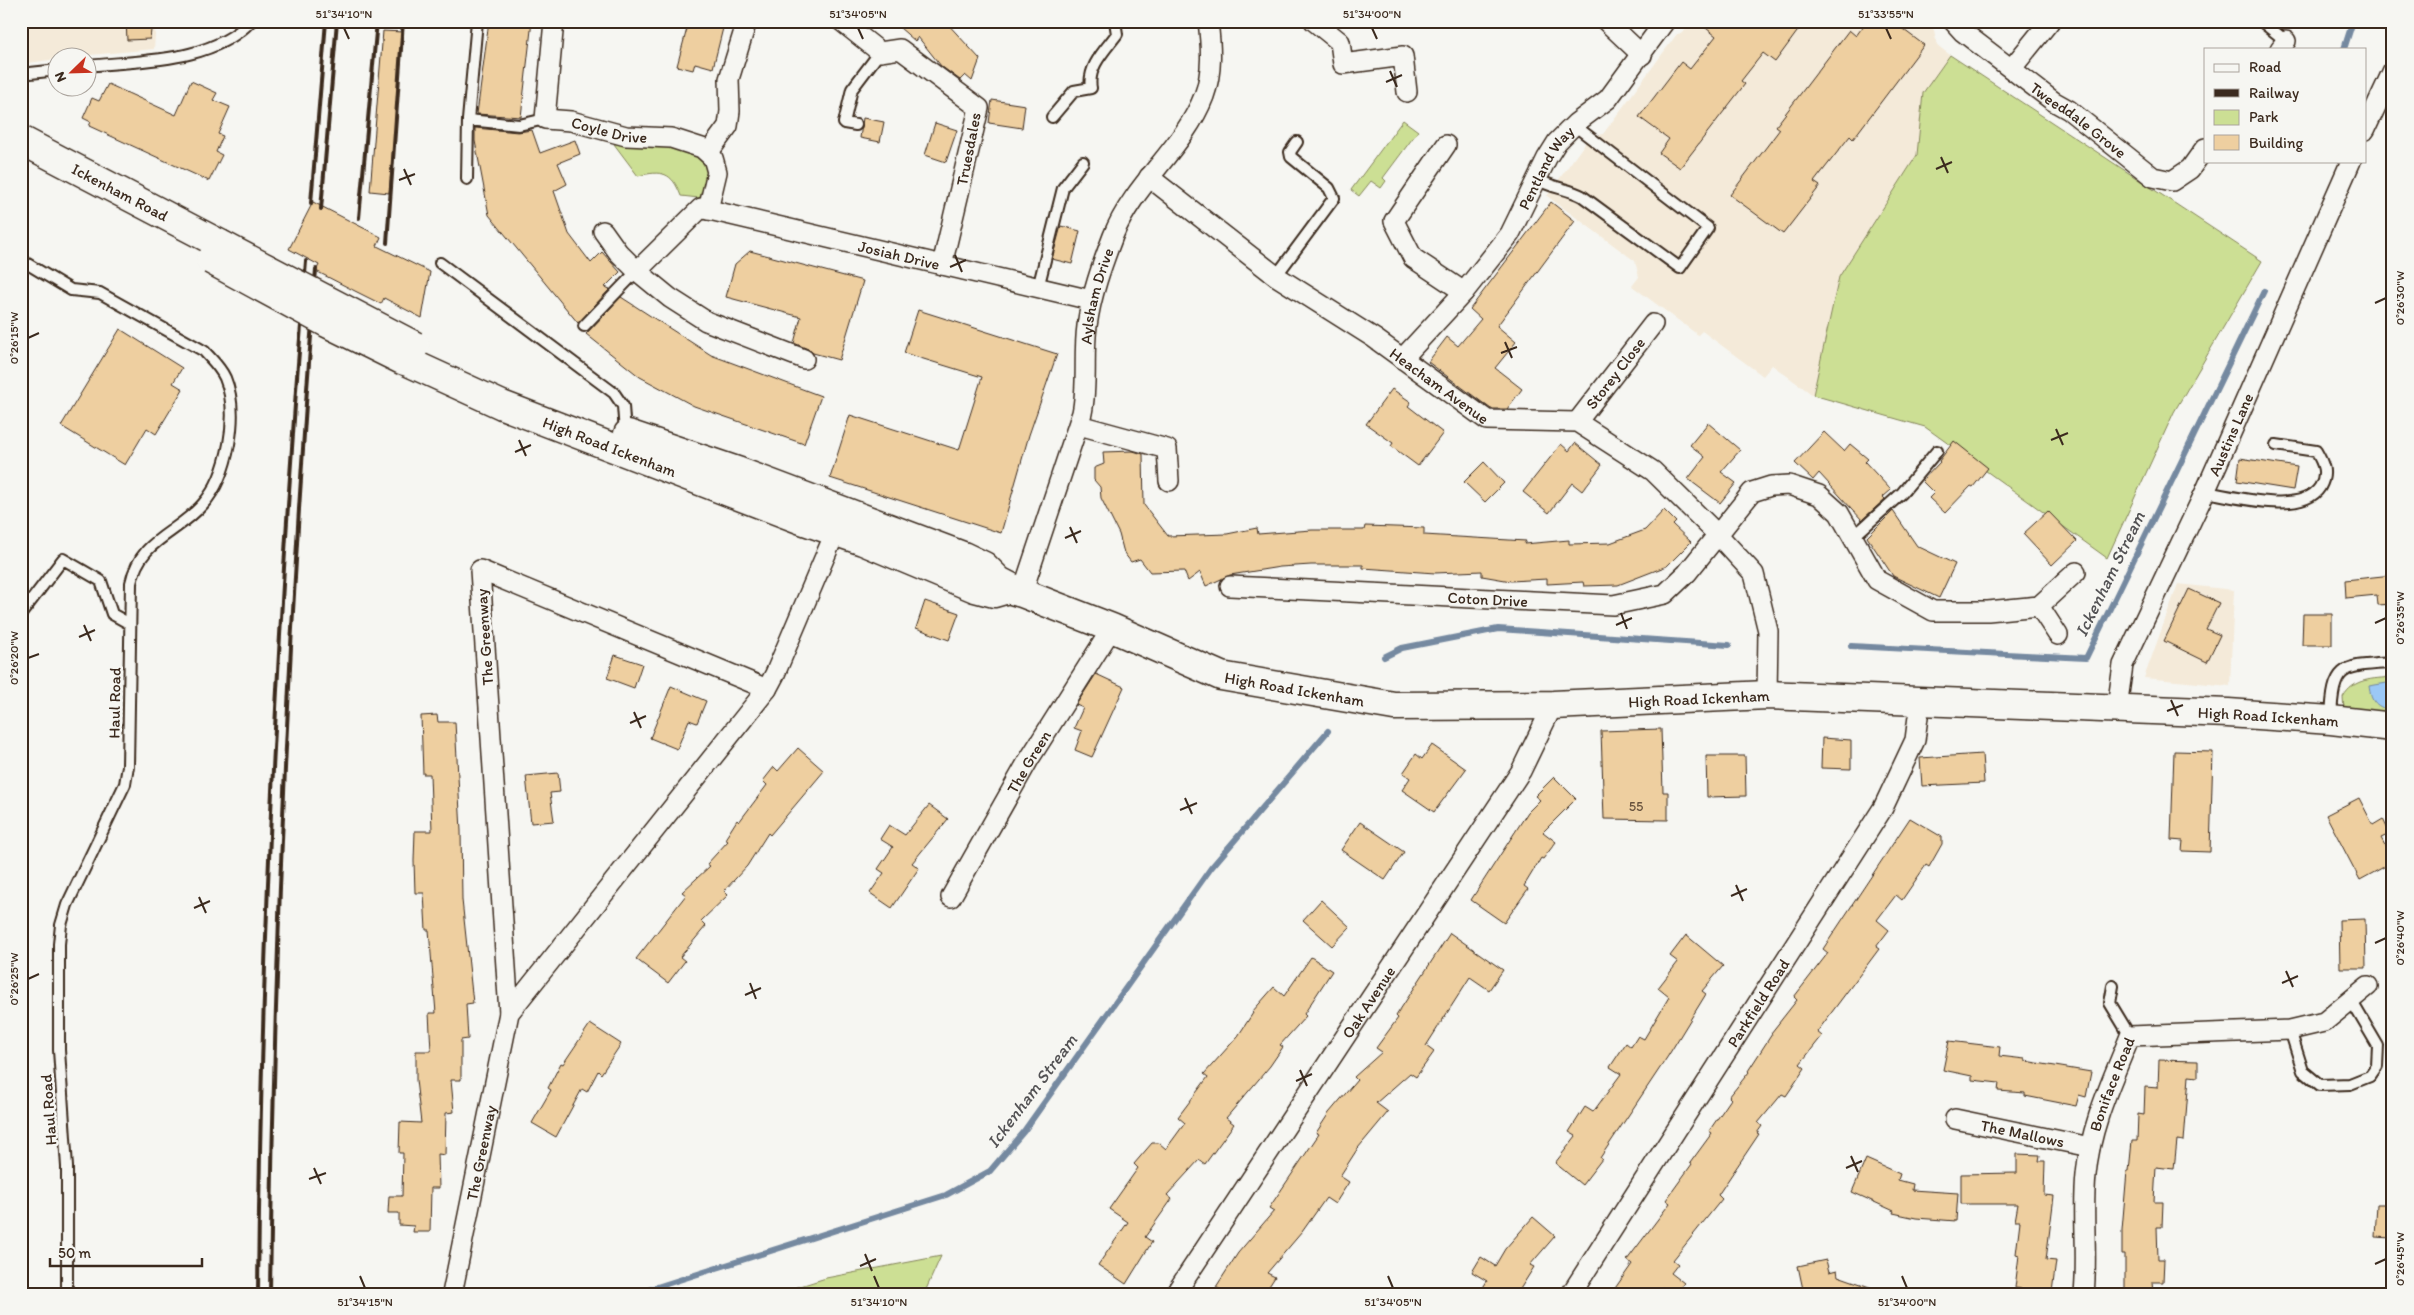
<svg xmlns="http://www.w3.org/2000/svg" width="2414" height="1315" font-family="Itim,sans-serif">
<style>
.built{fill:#f4ead9}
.green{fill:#ccdf94;stroke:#848459}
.water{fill:#9bc8f6;stroke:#7589a0}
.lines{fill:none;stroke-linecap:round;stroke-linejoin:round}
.stream{stroke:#7589a0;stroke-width:6}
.building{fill:#eecfa0;stroke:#3b2a1e}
.service-casing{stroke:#3b2a1e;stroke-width:14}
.minor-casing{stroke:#3b2a1e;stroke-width:22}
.secondary-casing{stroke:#3b2a1e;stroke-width:31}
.service{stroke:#f6f6f2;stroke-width:10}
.minor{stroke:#f6f6f2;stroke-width:19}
.secondary{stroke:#f6f6f2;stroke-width:28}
.rail{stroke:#3b2a1e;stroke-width:4}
.secondary-bridge-casing{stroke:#3b2a1e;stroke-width:31;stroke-linecap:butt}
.secondary-bridge{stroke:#f6f6f2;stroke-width:28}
.ticks{fill:none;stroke:#3b2a1e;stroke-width:2}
.labels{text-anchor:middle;stroke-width:5;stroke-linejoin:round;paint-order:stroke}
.number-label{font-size:14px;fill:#68533e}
.street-label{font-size:16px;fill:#3b2a1e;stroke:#f6f6f2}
.water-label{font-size:18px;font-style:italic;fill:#535254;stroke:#f6f6f2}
.neatline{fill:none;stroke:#3b2a1e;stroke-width:2}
.ticks-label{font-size:12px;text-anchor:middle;fill:#3b2a1e}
</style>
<rect width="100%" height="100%" fill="#f6f6f2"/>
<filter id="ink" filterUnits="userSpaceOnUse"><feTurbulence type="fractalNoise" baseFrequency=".02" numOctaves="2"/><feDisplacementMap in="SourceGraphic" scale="10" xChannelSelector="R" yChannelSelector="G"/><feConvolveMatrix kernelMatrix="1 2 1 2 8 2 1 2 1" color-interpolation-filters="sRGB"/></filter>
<g filter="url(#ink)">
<path class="built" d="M21 21H156L154 49 58 58 57 59 21 64Z
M1692 21H1922L1934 30 1937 45 1950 55 1923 93 1917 155 1839 277 1813 395 1772 365 1763 376 1702 331 1698 335 1632 286 1639 277 1635 261 1547 196 1588 139 1603 134 1677 34 1683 33Z
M2178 584 2234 590 2230 686 2144 678Z"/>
<path class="green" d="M1950 55 2262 261 2174 412 2107 558 1925 427 1813 395 1839 277 1917 155 1923 93Z
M1403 120 1418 131 1383 178 1386 181 1381 188 1371 181 1359 196 1351 190Z
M639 143 688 147 706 163 709 172 705 191 699 198 681 196C672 172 662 170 638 176L614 144Z
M2393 677V716L2344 711 2343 697C2354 678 2372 679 2393 677Z
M941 1256 924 1294H775L826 1278Z"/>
<path class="water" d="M2393 682V711C2376 709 2371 702 2369 686Z"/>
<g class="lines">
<path class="stream" d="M2344 49 2353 21
M1851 646 2086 658 2264 291
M1384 657 1402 648 1498 629 1729 645
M635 1294 946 1195 990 1171 1024 1131 1211 868 1328 731"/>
</g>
<path class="building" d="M126 21H152L150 39 127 40Z
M489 21H532L521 117 477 114Z
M689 21 723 28 713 68 695 63 693 70 677 66Z
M892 21H945L980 59 972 81 965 75 960 80 941 66 918 37 915 41Z
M1697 21H1805L1775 62 1763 53 1741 81 1745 84 1680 168 1659 153 1669 139 1639 117 1681 62 1690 69 1716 36Z
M1867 21H1892L1924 45 1853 139 1850 136 1814 182 1820 186 1783 234 1730 195 1780 129 1776 126 1849 30 1856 36Z
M383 31 403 32 389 193 370 191Z
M191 81 217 93 213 100 230 107 218 134 223 136 216 152 222 155 209 181 89 126 91 122 83 118 92 98 99 101 108 84 176 115Z
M992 100 1025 105 1022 128 989 123Z
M863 118 884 122 880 142 860 138Z
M935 123 957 130 946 162 925 155Z
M475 128 518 132 532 130 540 153 575 140 580 154 558 163 567 184 554 191 569 234 591 263 602 252 620 272 605 287 610 289 578 323 489 215 475 141Z
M313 202 381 237 377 246 430 272 422 318 384 298 381 304 355 291 316 271 319 265 289 249Z
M1551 202 1575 221 1497 326 1516 342 1495 368 1522 389 1507 409H1491L1428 362 1447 337 1458 346 1481 319 1470 309Z
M1061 226 1080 231 1072 264 1052 259Z
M750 251 863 281 839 360 813 353 808 349 794 343 801 317 726 297 735 264Z
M621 297 711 355 821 396 804 444 694 406 640 377 586 334Z
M918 310 1057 354 1029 435 1001 533 830 478 850 415 959 450 982 377 904 353Z
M120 329 182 368 173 383 183 389 156 434 147 428 125 465 61 426Z
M1392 389 1411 402 1408 406 1443 433 1418 466 1391 446 1393 443 1366 424Z
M1708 423 1740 450 1721 472 1736 483 1720 503 1688 479 1705 457 1690 445Z
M1824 432 1844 451 1850 444 1868 459 1865 462 1891 490 1883 497 1885 499 1862 520 1819 473 1813 480 1795 463Z
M1954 441 1988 468 1973 487 1971 486 1945 513 1929 498 1934 493 1922 481 1940 462 1939 461Z
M1575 443 1602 465 1582 491 1572 483 1549 513 1523 492 1561 444 1569 451Z
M1133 451 1143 454 1144 505 1168 536 1227 534 1257 528 1258 534 1312 530H1364L1365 526 1424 528V535L1526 541 1524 544 1569 540V544L1610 543 1645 530 1664 510 1676 522 1673 525 1691 542 1667 566 1618 585 1584 586 1583 582 1547 584V579L1511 581 1482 576V571L1435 573 1363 568V565H1311L1280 567 1230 575 1206 586 1200 572 1188 581 1184 571 1150 572 1140 559 1131 562 1124 553 1119 534 1101 498 1100 487 1094 480V468L1104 464 1103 452Z
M2240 458 2297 467 2293 490 2237 481Z
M1484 462 1504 483 1485 502 1464 482Z
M1893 511 1917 546 1955 564 1939 598 1893 576 1867 537Z
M2048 511 2077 541 2052 565 2023 534Z
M2392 575 2393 604 2378 605 2377 595 2346 598 2345 580Z
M2189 589 2219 603 2206 629 2220 635 2207 662 2164 641Z
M925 601 959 613 949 640 916 628Z
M2303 614H2332V645H2302Z
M615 655 642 664 634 688 607 678Z
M1096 674 1124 687 1092 757 1075 750 1082 731 1074 728 1083 708 1076 705Z
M671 686 706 701 697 723 689 720 677 749 650 738Z
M437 715 438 722H455L461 831 462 900 473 1003 466 1004 468 1039 461 1040V1080H451L454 1112 446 1113 445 1155 438 1154 439 1188H431L430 1232H413L414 1226 399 1225V1213H388L389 1196H402L403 1153H399L400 1122 421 1123 416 1080V1051H431L429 1013H436L429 930H426L424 893H415L414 861 415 831H432L430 774H423L421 716Z
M1661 729 1663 792H1668V820L1604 819 1601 731Z
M1822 738 1851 740V769L1821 768Z
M1432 745 1466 769 1434 812 1402 790 1410 778 1403 773 1416 754 1422 759Z
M798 748 824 771 770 835 768 833 747 866 724 891 728 895 701 921 706 926 680 957 685 961 668 983 636 959 686 895 682 892 710 866 707 864 728 841 725 839 737 820 739 822 767 785 763 781 774 767 778 771Z
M2174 751 2213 752 2210 852 2182 851 2183 841 2171 840Z
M1982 754 1984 783 1922 786 1920 758Z
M1706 756H1745L1746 796 1707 797Z
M558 773 560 792 550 793 554 821 531 823 526 776Z
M1554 777 1576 799 1543 832 1556 842 1543 859 1541 858 1524 886 1528 889 1504 923 1471 900 1528 812 1540 800 1535 796Z
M2359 798 2373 825 2383 819 2390 834 2381 838 2393 860V862L2360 880 2326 815Z
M929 805 948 819 912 863 919 868 892 908 870 893 884 873 878 869 893 847 880 839 889 825 905 835Z
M1910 818 1942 837V844L1929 867 1926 865 1902 900 1896 895 1877 920 1889 930 1876 947 1879 949 1817 1032 1822 1036 1800 1064 1805 1068 1786 1096 1782 1094 1758 1123 1762 1126 1757 1133 1759 1134 1718 1195 1722 1199 1673 1260 1678 1264 1671 1273 1684 1283 1675 1294H1671L1662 1287 1657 1294H1611L1632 1264 1627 1260 1670 1203 1666 1200 1692 1164 1690 1163 1712 1133 1709 1131 1731 1099 1729 1097 1749 1072 1748 1071 1772 1034 1771 1033 1797 1000 1794 997 1828 953 1823 949Z
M1360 822 1404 852 1385 880 1341 850Z
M1321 900 1350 927 1332 946 1303 920Z
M2365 919 2366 968H2340L2339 920Z
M1450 933 1503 970 1489 990 1470 977 1426 1046 1434 1052 1416 1077 1410 1073 1376 1103 1388 1112 1358 1148 1340 1176 1349 1182 1335 1204 1326 1198 1302 1232 1267 1273 1275 1277 1264 1294H1227L1216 1287 1238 1253 1274 1211 1269 1208 1319 1134 1316 1133 1329 1113 1357 1080 1354 1077 1382 1052 1376 1048 1398 1018 1396 1016Z
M1686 935 1723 966 1702 991 1706 994 1668 1056 1600 1158 1602 1159 1582 1185 1555 1163 1576 1136 1569 1132 1585 1107 1593 1112 1621 1074 1610 1067 1626 1043 1631 1047 1638 1036 1644 1039 1669 997 1658 988 1678 962 1670 956Z
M1311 957 1332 971 1304 1014 1306 1016 1280 1045 1283 1047 1270 1066 1226 1118 1234 1124 1205 1164 1199 1160 1167 1195 1172 1199 1145 1237 1152 1242 1126 1284 1098 1265 1128 1222 1109 1209 1138 1168 1134 1164 1152 1143H1159L1166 1149 1185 1123 1178 1117 1208 1077 1204 1074 1238 1036 1253 1013 1252 1012 1274 987 1284 996Z
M590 1024 621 1044 601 1074 598 1071 587 1092 582 1089 556 1137 532 1123 551 1090 548 1088 561 1063 563 1064Z
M1949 1041 2000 1047 1999 1056 2025 1059V1061L2091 1072 2086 1097 2079 1095 2076 1106 2025 1096V1093L1998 1091 1999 1083 1972 1080V1076L1943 1070Z
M2159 1060 2198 1061V1077L2189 1076 2184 1141 2177 1140 2174 1169 2156 1167 2154 1202H2163L2162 1227H2157L2158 1259H2164L2163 1282H2153L2154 1294H2125V1254H2122V1230L2127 1171H2129L2132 1141H2137L2138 1114 2144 1115 2145 1087 2158 1088Z
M2017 1154 2040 1155 2039 1161H2045L2044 1195 2054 1196 2046 1260 2056 1261 2052 1292 2015 1288 2019 1255 2016 1254 2020 1221H2015L2018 1204H1961V1174L2017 1173Z
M1866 1159 1900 1174 1898 1180 1913 1184 1912 1190 1958 1193 1956 1221 1916 1218 1893 1213 1894 1211 1852 1192Z
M2377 1204H2393V1238L2375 1237Z
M1533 1217 1555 1236 1530 1265 1534 1267 1517 1294H1479L1487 1281 1472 1272 1481 1257 1495 1266 1505 1249Z
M1826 1260 1829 1272 1837 1270 1838 1276 1881 1291V1294H1804L1798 1266Z"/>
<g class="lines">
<g class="service-casing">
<path id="service" d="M2261 21 2286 41
M88 66C142 60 211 63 251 21
M21 74 58 70
M1052 117 1074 91 1091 88C1087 67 1105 50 1117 34L1115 21
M468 120 477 21
M856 125 844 123 852 89 880 52
M467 179 468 120 519 125 545 119
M1537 179C1551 188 1567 188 1582 196L1680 268 1708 228 1574 125
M21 260 71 290 100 293 204 351C212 360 220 367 225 378 240 414 228 476 203 504 176 535 140 539 131 583L128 766 125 784 67 905 61 925 59 944V1050L67 1167V1294
M440 263 614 393 623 406 625 433
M1276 276 1334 198 1329 188 1291 157 1290 152 1297 142
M1038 288 1063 188 1083 162
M584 326 637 271
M2205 492C2234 496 2302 516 2320 487 2328 473 2323 463 2316 451L2276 445
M1852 538 1902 493 1937 451
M21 614 63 559 101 581 112 614 130 624
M2331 719C2333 664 2342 666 2393 663
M2113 986 2110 1003 2130 1036
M2290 1030 2303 1071 2320 1085 2350 1084 2370 1076 2377 1066 2378 1046 2351 1000"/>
</g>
<g class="minor-casing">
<g id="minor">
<path id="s1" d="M554 21 545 119 571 121 626 136 671 138 702 148 713 158 717 172 708 210"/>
<path d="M841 21 880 52 900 49 979 108 942 265"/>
<path d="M1314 21 1340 42 1343 64 1403 56 1407 92"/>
<path d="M1606 21 1642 55"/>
<path id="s2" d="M1953 21 1963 32 2053 101 2069 110 2153 177 2172 181 2190 169 2205 148"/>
<path d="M2280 49 2286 41"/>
<path d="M2012 68 2050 21"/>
<path d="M2365 130 2393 70"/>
<path d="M1446 145 1394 221 1413 258 1464 292"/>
<path d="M709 152 728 126 730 111 729 79 747 21"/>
<path id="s3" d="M1149 177 1276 276 1374 338 1487 420 1577 422 1653 471 1718 535 1754 574 1768 631 1767 695"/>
<path id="s4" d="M603 231 618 252 637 271 701 208 1091 300"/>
<path d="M637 271 670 298 706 321 804 359"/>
<path id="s5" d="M1402 359 1464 292 1510 234 1547 158 1557 142 1576 123 1608 99 1665 21"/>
<path id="s6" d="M1577 422 1653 324"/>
<path d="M1079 425 1167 449 1169 481"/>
<path id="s7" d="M1230 586 1613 605 1665 594 1687 573 1752 492 1771 486 1789 485 1819 495 1839 513 1877 580 1933 611H1988L2039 606 2076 572"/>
<path id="s8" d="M1022 593 1082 413C1088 384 1083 355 1087 326 1091 295 1102 265 1113 236 1134 183 1184 148 1204 96 1213 72 1211 46 1208 21"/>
<path d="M2039 606 2058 635"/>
<path id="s9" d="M2117 708 2123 665 2205 492 2351 161"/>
<path id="s10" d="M951 897 1028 761 1112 628"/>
<path d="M509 1013 480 570 767 689"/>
<path id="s11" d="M1955 1119 2090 1147"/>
<path id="s12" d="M452 1294 509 1013 767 689 775 674 840 521"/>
<path id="s13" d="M1175 1294 1521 771 1553 705"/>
<path id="s14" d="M1571 1294 1883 808 1915 740 1920 701"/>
<path id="s15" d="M2084 1294C2088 1254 2082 1214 2086 1175 2090 1126 2112 1081 2130 1036L2290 1030 2324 1022 2368 986"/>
</g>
</g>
<g class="secondary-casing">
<g id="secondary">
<path id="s16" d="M21 140 220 244"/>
<path id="s17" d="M406 361 502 405 799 519 863 541 975 588 994 593 1008 589 1022 593 1112 628 1221 676 1394 706 1553 705 1767 695 2228 713 2331 720 2393 727"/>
<path d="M628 434 740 472 963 556 984 566 999 581 1020 592"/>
</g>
</g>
<use href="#service" class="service"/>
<use href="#minor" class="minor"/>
<use href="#secondary" class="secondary"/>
<path class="rail" d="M311 203 326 21
M321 209 337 21
M359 218 377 21
M387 243 403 21
M258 1294C261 949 278 604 306 261
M270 1294C274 952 289 610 316 269"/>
<g class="secondary-bridge-casing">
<path id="secondary-bridge" d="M220 244 415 346
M211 260 327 323 404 361"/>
</g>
<use href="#secondary-bridge" class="secondary-bridge"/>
</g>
</g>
<path class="ticks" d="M344 28 349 39M858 28 863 39M1372 28 1377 39M1886 28 1891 39M1390 71 1397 87M1386 82 1402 75M1941 157 1948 173M404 169 411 185M1936 169 1952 162M399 180 415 174M955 255 962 272M950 267 966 260M2375 303 2386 298M28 338 39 333M1505 342 1512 358M1501 353 1517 347M2056 429 2063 445M519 440 526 456M2051 440 2068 433M515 452 531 445M1070 527 1077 543M1065 538 1081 531M1621 613 1627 629M2375 623 2386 618M84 625 91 641M1616 625 1632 618M79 637 95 630M28 658 39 654M2171 700 2178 716M2167 711 2183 705M634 712 641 728M630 723 646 716M1185 798 1192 814M1180 810 1197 803M1736 885 1743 901M1731 896 1747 889M199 897 206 913M194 908 210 901M2375 943 2386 938M2286 971 2293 987M28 979 39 974M750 983 756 999M2282 983 2298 976M745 995 761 988M1300 1070 1307 1086M1296 1081 1312 1074M1851 1156 1858 1172M314 1168 321 1184M1846 1168 1862 1161M309 1179 326 1173M865 1254 872 1271M2375 1264 2386 1259M860 1266 876 1259M360 1276 365 1288M874 1276 879 1288M1388 1276 1393 1288M1902 1276 1907 1288"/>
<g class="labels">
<g class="number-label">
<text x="1636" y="811">55</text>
</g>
<g class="street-label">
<text dy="6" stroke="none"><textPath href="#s2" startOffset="160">Tweeddale Grove</textPath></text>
<text dy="6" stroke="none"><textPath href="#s1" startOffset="164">Coyle Drive</textPath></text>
<text transform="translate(968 149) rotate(-79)" y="6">Truesdales</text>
<text dy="6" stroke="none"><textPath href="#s5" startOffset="241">Pentland Way</textPath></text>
<text dy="6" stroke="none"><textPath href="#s16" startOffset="112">Ickenham Road</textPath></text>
<text dy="6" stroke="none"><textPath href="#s4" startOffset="346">Josiah Drive</textPath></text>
<text dy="6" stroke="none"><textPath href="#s8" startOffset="308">Aylsham Drive</textPath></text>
<text dy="6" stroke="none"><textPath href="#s6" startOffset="62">Storey Close</textPath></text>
<text dy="6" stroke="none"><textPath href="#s3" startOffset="358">Heacham Avenue</textPath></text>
<text dy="6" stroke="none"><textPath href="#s9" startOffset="298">Austins Lane</textPath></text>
<text dy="6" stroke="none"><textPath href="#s17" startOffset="221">High Road Ickenham</textPath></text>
<text dy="6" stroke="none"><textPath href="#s7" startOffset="258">Coton Drive</textPath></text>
<text transform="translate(484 637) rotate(-94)" y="6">The Greenway</text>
<text dy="6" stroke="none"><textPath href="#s17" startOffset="952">High Road Ickenham</textPath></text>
<text dy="6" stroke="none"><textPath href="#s17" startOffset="1358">High Road Ickenham</textPath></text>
<text transform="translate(114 703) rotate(-89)" y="6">Haul Road</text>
<text dy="6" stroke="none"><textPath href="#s17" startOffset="1928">High Road Ickenham</textPath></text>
<text dy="6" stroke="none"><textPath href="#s10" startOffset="156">The Green</textPath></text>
<text dy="6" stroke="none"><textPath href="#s13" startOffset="350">Oak Avenue</textPath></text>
<text dy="6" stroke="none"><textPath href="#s14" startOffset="346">Parkfield Road</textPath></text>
<text dy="6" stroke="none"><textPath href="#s15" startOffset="214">Boniface Road</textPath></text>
<text transform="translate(48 1110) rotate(-94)" y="6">Haul Road</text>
<text dy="6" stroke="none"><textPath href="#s11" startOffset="69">The Mallows</textPath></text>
<text dy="6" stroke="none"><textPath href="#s12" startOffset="144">The Greenway</textPath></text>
</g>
<g class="water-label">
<text transform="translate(2110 574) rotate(-64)" y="6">Ickenham Stream</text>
<text transform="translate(1032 1091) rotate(-53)" y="6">Ickenham Stream</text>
</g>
</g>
<rect width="2414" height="1315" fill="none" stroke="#f6f6f2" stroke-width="55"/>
<rect x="2204" y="48" width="162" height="115" fill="#f6f6f2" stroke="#aba49d"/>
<rect x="2214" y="64" width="25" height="8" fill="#f6f6f2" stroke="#aba49d"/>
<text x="2249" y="72" font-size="15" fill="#3b2a1e">Road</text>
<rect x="2214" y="89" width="25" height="8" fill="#3b2a1e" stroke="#aba49d"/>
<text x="2249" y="98" font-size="15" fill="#3b2a1e">Railway</text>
<rect x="2214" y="110" width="25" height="15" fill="#ccdf94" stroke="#aba49d"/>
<text x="2249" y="122" font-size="15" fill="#3b2a1e">Park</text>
<rect x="2214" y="135" width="25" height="15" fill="#eecfa0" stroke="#aba49d"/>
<text x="2249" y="148" font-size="15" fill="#3b2a1e">Building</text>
<g transform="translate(72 72) rotate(247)"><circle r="24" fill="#f6f6f2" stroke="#aba49d"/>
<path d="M0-4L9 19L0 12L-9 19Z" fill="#c8321e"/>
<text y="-8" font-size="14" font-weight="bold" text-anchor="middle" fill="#3b2a1e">N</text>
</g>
<path d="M50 1258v8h152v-8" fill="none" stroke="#3b2a1e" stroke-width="2.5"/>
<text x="58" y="1258" font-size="15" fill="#3b2a1e" stroke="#f6f6f2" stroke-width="4" paint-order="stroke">50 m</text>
<rect x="28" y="28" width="2358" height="1260" class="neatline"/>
<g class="ticks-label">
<text x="344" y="18">51°34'10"N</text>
<text x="858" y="18">51°34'05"N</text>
<text x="1372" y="18">51°34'00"N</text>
<text x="1886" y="18">51°33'55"N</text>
<text transform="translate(2400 298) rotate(-90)" y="4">0°26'30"W</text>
<text transform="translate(14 338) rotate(-90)" y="4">0°26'15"W</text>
<text transform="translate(2400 618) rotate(-90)" y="4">0°26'35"W</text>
<text transform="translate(14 658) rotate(-90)" y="4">0°26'20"W</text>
<text transform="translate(2400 938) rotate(-90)" y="4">0°26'40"W</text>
<text transform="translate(14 979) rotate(-90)" y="4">0°26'25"W</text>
<text transform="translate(2400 1259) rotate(-90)" y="4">0°26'45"W</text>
<text x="365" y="1306">51°34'15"N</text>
<text x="879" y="1306">51°34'10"N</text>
<text x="1393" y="1306">51°34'05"N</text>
<text x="1907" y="1306">51°34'00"N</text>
</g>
</svg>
